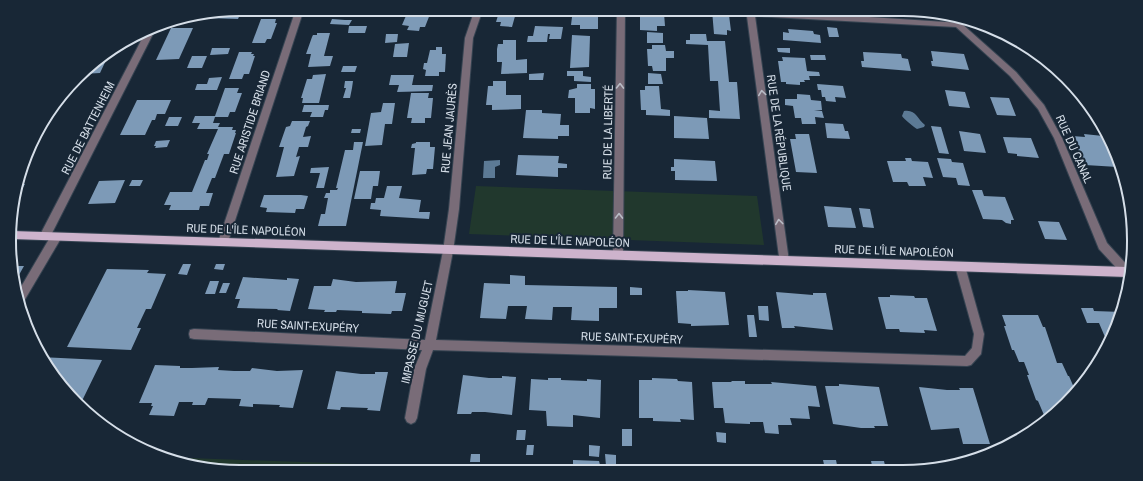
<svg xmlns="http://www.w3.org/2000/svg" width="1143" height="481" font-family="'Archivo Narrow',sans-serif">
<style>
.green{fill:#21382d}
.water{fill:#5c7a95}
.building{fill:#7d9ab7}
.lines{fill:none;stroke-linecap:round;stroke-linejoin:round}
.minor-casing{stroke:#364452;stroke-width:2}
.major-casing{stroke:#364452;stroke-width:2}
.minor{fill:#796c78;fill-rule:evenodd}
.major{fill:#cdb3cc;fill-rule:evenodd}
.oneway{stroke:#b9bcc6}
.labels{text-anchor:middle;stroke-width:4;stroke-linejoin:round;paint-order:stroke}
.street-label{font-size:12px;fill:#d5dee8;stroke:#182736}
.rim{fill:none;stroke:#d5dee8;stroke-width:2}
</style>
<rect width="100%" height="100%" fill="#182736"/>
<path class="green" d="M476 186 757 196 764 245 469 234Z
M162 457 550 471 241 472 166 460Z"/>
<path class="water" d="M904 111C916 109 917 119 925 125L924 127 917 129C915 128 904 119 902 116Z
M500 160V165L495 167V178H483L484 161Z"/>
<path class="building" d="M320 9H345L343 14 318 15Z
M416 9H432L425 27H420L419 31 407 30 409 26 402 25 405 18 409 10H415Z
M500 9H517L512 27 500 26 501 22H496Z
M581 9H598V29H580V25H571L572 17H581Z
M644 9H656L657 12 664 13 665 26H657V31L640 30V11H644Z
M529 10 536 11 534 16H527Z
M712 10 725 11V15H729L731 31 727 30V35L714 34Z
M222 12H241L238 19 207 18 209 14Z
M261 19H276L275 23H277L271 39H267L265 43H252Z
M332 19 345 20H352L349 25 330 24Z
M349 26H367L365 33H348Z
M535 26 563 27 561 39H549L550 34H548L547 42H527L528 36H533Z
M827 27 837 28 839 37H829Z
M171 28H193L179 59 156 60Z
M788 29 813 31 814 34 820 35 821 43 783 40V32L789 33Z
M647 32 663 33V43H647Z
M317 33H330L324 56H333L330 66 308 67 311 54H306L312 37 313 35H317Z
M386 34H398L397 42 385 43Z
M690 34H706L707 41H725L729 82H737L740 119 709 118V110L720 111 718 81H710L708 45 686 44V40H690Z
M572 35 590 36 589 67 570 68Z
M503 40H516V60L527 59V73L501 74 502 62H497V49L498 44H503Z
M409 43 407 57H393L395 44Z
M652 45H665L666 51H674V58H666V71H653L652 66H648L647 49H652Z
M436 47H442V54H446L445 72H439V76H425L426 70 423 69 424 63H427L430 50H436Z
M212 48H230L228 54 210 55Z
M777 48H790V53L778 52Z
M114 51 112 55 108 56 100 73 82 74 88 66Z
M931 51 964 54 969 70 932 66 931 61H933Z
M239 52H252L251 54H254L253 56H255L249 74H244L242 79H229Z
M863 52 901 54 902 58 908 59 911 71 862 67 861 61H864Z
M810 55H825L826 60H811Z
M192 56H207L202 68H187Z
M782 57 805 58 807 71 819 72 820 76H809L810 80H804L805 82H800V85L786 84V82H781L778 61H783Z
M343 66H357L355 72H341Z
M567 71H583V76L591 77V82L574 81V76H567Z
M544 73 543 80H529V74Z
M648 73 661 74 663 84H648Z
M326 74 319 103H302L303 98H301L307 79H312L313 75Z
M391 75H414L412 85H433L432 91 397 92 399 85H389Z
M222 77 217 90H195L197 84H207L209 78Z
M345 81H353L352 88H344Z
M493 81H506V95H521V109L492 110V105H486L488 86H493Z
M577 84H591V89H595V109L590 108V113H575V98H568L569 90 577 88Z
M817 84 843 86 846 98 835 97 836 102 826 101 825 97H822L821 90H818Z
M645 86H659L661 109 670 110V116L646 115V110H641L640 90H645Z
M225 88H239L237 93H242L235 112H230L228 117H215L213 123H220L218 127H233L232 130H236L235 133H236L229 154H224L215 178H212L206 193H213L209 206H200L199 210H169L171 205H164L170 192H192L205 160H207L209 154H207L218 129H197L200 123H192L195 116H215Z
M346 88H352L350 98H343Z
M945 90 965 92 970 108 949 106Z
M411 93H429L428 98H433L431 118H425V123H411L412 118H407Z
M797 94 810 95 811 100 821 101 822 110 814 111H822L824 118 815 117 816 124H802L801 118H795L793 106 785 105V99H797Z
M990 97 1009 98 1016 116 997 115Z
M137 100H171L165 114H157L155 120H152L145 135H120Z
M383 103H395L392 124H385L382 145 365 146 371 113 381 112Z
M304 105H329L328 110H325L323 117H310L312 112H302Z
M526 110H542V113L561 114 560 125H569V136H558V139L523 138Z
M674 116 707 118 709 139 674 138Z
M169 117H182L178 126H165Z
M292 121H310L308 126 306 127 303 137 311 136 308 147H299L296 157 300 156 294 176 276 177 284 147H279L286 127 290 126Z
M825 123 843 124 845 131H848L850 139 827 138Z
M931 126 941 127 949 154 939 153Z
M352 129H361L360 133H351Z
M959 131 980 134 986 153 964 151Z
M1101 133H1106L1110 138 1118 167 1085 165 1072 136 1085 137 1084 134 1103 136Z
M795 134H809L817 173 796 172 790 139H796Z
M1003 137 1031 138 1039 158 1017 156V154L1008 153Z
M170 140 167 147 155 148 156 146H154L156 141Z
M354 142H363L346 226H318L321 214H325L328 198H324L326 193H330V190H337L338 188H336L345 150H353Z
M416 142H430V147H435L433 169H427L426 174 412 175 415 148H411L412 144 416 143Z
M518 155 559 156 558 163 567 164V168H558V177L516 175Z
M905 158H911L912 161 928 162 933 178 923 177 926 186H909L907 182H893L887 161H906Z
M937 158 951 159 952 162 963 163 970 186 958 185 956 178 943 177Z
M674 159 715 161 717 181 675 180V171H671V167H674Z
M329 167 324 188H316L320 173H310L311 168Z
M360 171H380L378 186H373L371 199H354Z
M125 180 115 203 88 204 99 181Z
M132 180H143L140 186H129Z
M18 184H25L13 204V196Z
M387 186H402L399 198 421 200 419 212H430L429 219 380 216 381 210 370 209 371 203H375L376 198H384Z
M972 190H982L984 196 1005 197 1014 220H1011V224L1006 223 1002 220 983 219Z
M264 195H301L308 196 304 209H296L295 213 266 212 267 208 260 207Z
M824 206 851 208 856 228 828 227Z
M859 208 870 209 874 228 863 227Z
M1038 221 1059 222 1067 240 1045 239Z
M11 261H14L11 266H24L15 282 11 271Z
M183 264H191L187 275 178 274Z
M216 264H225L223 270 214 269Z
M107 269 149 270 147 273 166 274 151 309H146L137 328H141L131 350 67 347Z
M510 275 525 276V285L617 287V308H599V321L571 320 572 307H553L552 320 525 319 527 306H508L506 319 480 318 484 283 510 284Z
M243 277 287 280V278L299 279 290 311 277 310 278 309 237 308 240 299H235Z
M333 279 356 282 397 281 395 293H406L402 311H392L391 314 362 313V311L337 310 336 312H324L325 310 308 309 314 286H331Z
M210 281H219L215 294H205Z
M223 283H230L226 293H219Z
M630 287 642 288V295H630Z
M688 290 725 292 729 325 691 326V324L678 323 676 291H688Z
M776 292 813 295V293H826L833 330 794 326 795 328H782Z
M890 295 914 296 915 298H927L937 331 924 330 925 333 900 332 899 329H886L878 297H890Z
M758 306H768L769 321 759 320Z
M1081 308H1093L1094 311 1122 312V315L1108 344 1099 323H1087Z
M747 315H754L757 337H749Z
M1002 315H1038L1043 327H1045L1057 363H1062L1068 376H1069L1075 390 1052 415H1044L1038 401 1036 400 1027 375H1029L1024 362H1019L1014 350H1012L1004 326H1006Z
M40 357 102 360 80 405 71 394Z
M155 365 180 366V368H192L219 367 218 370 234 371H250L252 368 277 371 303 370 293 408 279 407 280 405 253 404V407L239 406 241 399 208 398 205 405H192L193 402H179L174 416 149 415 153 406H151L152 403H139Z
M336 371 361 374H375V372H388L380 411 367 410 368 408 341 407 340 410 327 409Z
M463 375 489 378H502V376L516 377 512 415 485 412H472L471 414H457Z
M548 378H561V380L587 381V379L601 380 600 418 573 415V427L547 426 546 411 529 410 531 379 548 380Z
M652 378 677 379 678 381 692 382 694 420 680 419 681 422 653 421V418H639V380H652Z
M731 381H745V384H772L771 382 816 386 820 407 808 406 810 419 790 418 792 425H778L779 434 765 433 763 422H750V424L725 423 723 408H714L712 382H732Z
M839 384 879 387 888 426H874L875 428H861L833 424 825 386H839Z
M919 387 947 390H960L959 388H973L990 444H963L959 428 931 430Z
M622 429H632V446H622Z
M517 430H526L525 440H516Z
M716 432 726 433V443L717 442Z
M527 445H534L533 455H526Z
M589 445 600 446 599 457 589 456Z
M471 454H480V462H470Z
M605 454 616 455V466H606Z
M573 460 599 461 600 465 573 464Z
M823 460H836L838 470 825 469Z
M871 461H884L886 470H873Z
M843 465 867 466 868 470H844Z
M892 465 914 466 915 470H893Z"/>
<g class="lines">
<g class="minor-casing">
<path id="minor" d="M296 9H304L228 242 227 245 223 246 219 245 218 242Z
M475 9H483L473 38 459 209 453 251 436 340 965 356 972 348 974 334 955 266 956 263 960 262 964 263 965 266 984 334 981 354 971 365 967 366 433 350 426 369 417 418 415 422 411 424 407 422 405 418 414 369 422 350 194 339 190 338 189 334 190 330 194 329 425 340 443 251 449 209 465 38Z
M617 9H625L623 255 622 258 618 259 614 258 613 255Z
M746 9 961 23 1016 72 1044 105 1062 138 1107 243 1128 266 1127 276 1123 275 1099 249 1054 138 1038 109 1010 76 956 27 755 16 789 261 788 264 784 265 780 264Z
M154 28 155 30 49 239 45 240 41 239 40 236 41 233 145 33Z
M56 233 60 234 61 237 60 240 24 301 22 302 18 292 52 234Z"/>
</g>
<g class="major-casing">
<path id="major" d="M12 231 1127 267 1128 268 1127 277 12 239Z"/>
</g>
<use href="#minor" class="minor"/>
<use href="#major" class="major"/>
</g>
<defs><path id="oneway-chevron" d="M-2-3.5L2.5 0L-2 3.5" fill="none" stroke-width="1.6" stroke-linecap="round" stroke-linejoin="round"/></defs>
<g class="oneway">
<use href="#oneway-chevron" transform="translate(620 86) rotate(-89)"/>
<use href="#oneway-chevron" transform="translate(762 93) rotate(-98)"/>
<use href="#oneway-chevron" transform="translate(619 216) rotate(-89)"/>
<use href="#oneway-chevron" transform="translate(779 222) rotate(-97)"/>
</g>
<g class="labels">
<g class="street-label">
<text transform="translate(250 122) rotate(-72)" y="4">RUE ARISTIDE BRIAND</text>
<text transform="translate(88 128) rotate(-63)" y="4">RUE DE BATTENHEIM</text>
<text transform="translate(449 128) rotate(-85)" y="4">RUE JEAN JAURÈS</text>
<text transform="translate(608 132) rotate(-89)" y="4">RUE DE LA LIBERTÉ</text>
<text transform="translate(779 133) rotate(82)" y="4">RUE DE LA RÉPUBLIQUE</text>
<text transform="translate(1074 149) rotate(66)" y="4">RUE DU CANAL</text>
<text transform="translate(246 230) rotate(2)" y="4">RUE DE L'ÎLE NAPOLÉON</text>
<text transform="translate(570 241) rotate(2)" y="4">RUE DE L'ÎLE NAPOLÉON</text>
<text transform="translate(894 251) rotate(2)" y="4">RUE DE L'ÎLE NAPOLÉON</text>
<text transform="translate(308 326) rotate(3)" y="4">RUE SAINT-EXUPÉRY</text>
<text transform="translate(417 332) rotate(-77)" y="4">IMPASSE DU MUGUET</text>
<text transform="translate(632 338) rotate(2)" y="4">RUE SAINT-EXUPÉRY</text>
</g>
</g>
<path d="M0 0H1143V481H0ZM240 16H903A224 224 0 0 1 1127 240V241A224 224 0 0 1 903 465H240A224 224 0 0 1 16 241V240A224 224 0 0 1 240 16Z" fill="#182736" fill-rule="evenodd"/>
<path class="rim" d="M240 16H903A224 224 0 0 1 1127 240V241A224 224 0 0 1 903 465H240A224 224 0 0 1 16 241V240A224 224 0 0 1 240 16Z"/>
</svg>
